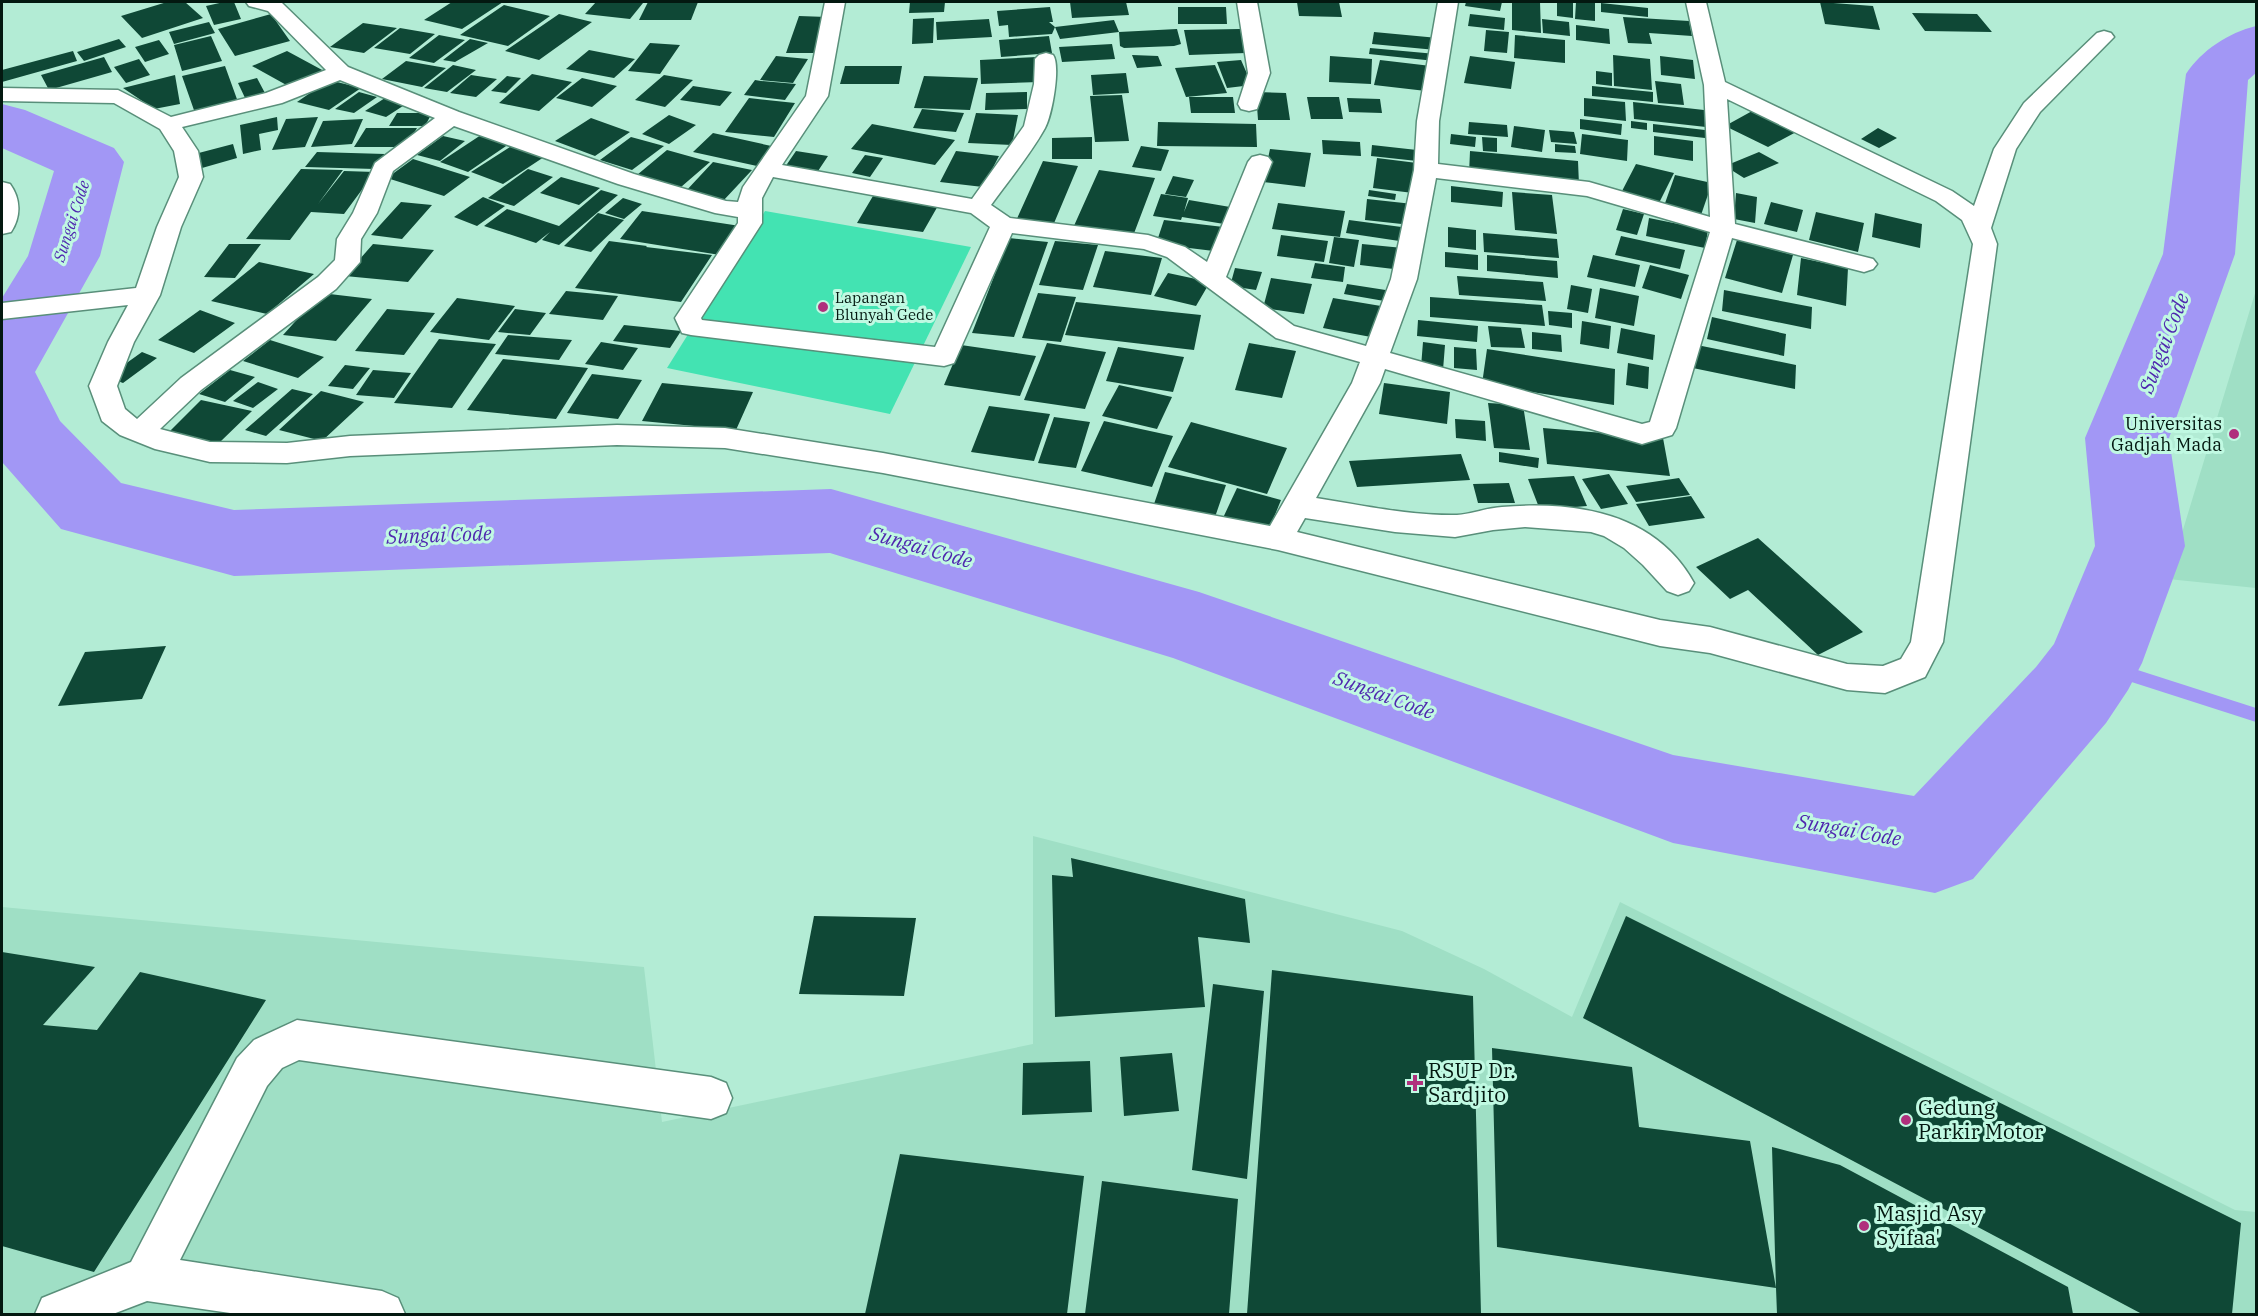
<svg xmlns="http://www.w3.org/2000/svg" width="2258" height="1316" font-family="'IBM Plex Serif',serif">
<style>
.built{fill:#9fdfc5}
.green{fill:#43e3b2}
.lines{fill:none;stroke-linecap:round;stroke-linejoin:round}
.stream{fill:#a297f5;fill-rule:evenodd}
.river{fill:#a297f5;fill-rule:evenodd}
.building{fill:#0f4836}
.minor-casing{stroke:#598f7a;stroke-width:3}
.minor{fill:#fff;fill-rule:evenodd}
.poi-dot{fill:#b0307d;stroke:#c0f9e2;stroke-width:2}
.labels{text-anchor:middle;stroke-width:6;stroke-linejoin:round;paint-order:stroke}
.far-poi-label{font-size:15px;fill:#031810;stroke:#c0f9e2;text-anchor:start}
.far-water-label{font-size:16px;font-style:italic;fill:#4f28af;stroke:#c0f9e2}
.poi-label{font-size:18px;fill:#031810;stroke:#c0f9e2;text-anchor:end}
.water-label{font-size:20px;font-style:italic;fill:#4f28af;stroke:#c0f9e2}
.near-poi-label{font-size:21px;fill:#031810;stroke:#c0f9e2;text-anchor:start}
</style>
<rect width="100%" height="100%" fill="#b3ecd5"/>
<path class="built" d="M2256 290V588L2168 579Z
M1033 836 1402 931 1484 969 1572 1017 1620 902 2235 1210 2256 1212V1314H2V907L644 967 662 1122 1033 1044Z"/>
<path class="green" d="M765 211 971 247 890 414 667 368Z"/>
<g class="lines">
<path class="stream" d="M2094 656 2256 708V722L2088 668 2086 663 2088 658Z"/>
<path class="river" d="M2256 26V73L2248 80 2235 254 2169 438 2185 546 2142 663 2128 690 2106 723 1973 879 1935 893 1673 843 1173 658 830 553 234 576 61 529 2 462V298L28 256 54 171 2 148V104L25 110 114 148 124 162 100 256 35 372 60 421 121 483 234 510 831 489 1199 592 1673 755 1914 796 2036 667 2054 644 2095 546 2085 438 2163 254 2186 74C2202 50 2228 33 2256 26Z"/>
</g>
<path class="building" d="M167 2H185L203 18 142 38 121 16Z
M224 2H234L241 19 214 25 206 6Z
M452 2H503L462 29 424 20Z
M596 2H620L643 3 630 19 585 14Z
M648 2H698L691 20H639Z
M910 2H945L944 12 909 13Z
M1070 2H1126L1129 15 1072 18Z
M1297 2H1339L1342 17 1299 16Z
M1466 2H1502L1500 11 1465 6Z
M1512 2H1540L1541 33 1512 30Z
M1557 2H1573V18L1557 16Z
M1576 2H1595V21L1575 19Z
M1820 2 1873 6 1880 30 1825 24Z
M1601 3 1648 8V17L1601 12Z
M504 5 550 16 508 46 460 35Z
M1050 7 1053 22H1049L1055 27 1052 34 1009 37 1008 25 999 26 997 11Z
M1178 7H1226L1227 24H1178Z
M1912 13 1977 14 1992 32 1925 31Z
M271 14 290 41 235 56 218 29Z
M559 14 592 22 539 60 505 51Z
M1470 14 1505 18 1504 30 1468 26Z
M799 16 827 17 815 53H786Z
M1623 17 1689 21 1692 36 1649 33 1652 44 1628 43Z
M934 18 933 43 912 44 913 19Z
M989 19 992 37 937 40 936 22Z
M1542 19 1569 22 1570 36 1543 33Z
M1114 20 1119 32 1060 39 1055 27Z
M209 22 215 33 174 44 169 32Z
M363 23 397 28 364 53 330 47Z
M1576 25 1609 29 1610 44 1576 40Z
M400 28 435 34 410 54 374 48Z
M1177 29 1181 44 1174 46 1124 48 1120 46 1119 32Z
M1240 29 1246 53 1189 55 1184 30Z
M1486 30 1509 32 1507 53 1484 51Z
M1374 32 1438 38 1436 50 1372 44Z
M439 35 465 40 434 63 409 58Z
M1515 35 1565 40V63L1514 58Z
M211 36 222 61 182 71 174 45Z
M1049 36 1052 53 1001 57 999 40Z
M119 39 126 47 84 61 77 52Z
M470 39 488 43 455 62 443 60Z
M159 40 169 54 145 62 135 47Z
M650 43 680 45 660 74 628 71Z
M1112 44 1115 59 1062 62 1059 47Z
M1370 48 1436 54 1435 61 1369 54Z
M589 50 635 59 614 78 566 69Z
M73 51 77 61 2 82V70Z
M287 51 324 71 290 87 252 66Z
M1132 55 1158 56 1162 66 1137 68Z
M1613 55 1650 59 1652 90 1614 86Z
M776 56 808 59 793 83 760 80Z
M1330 56 1372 59 1371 84 1329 82Z
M1470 56 1515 62 1511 89 1464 83Z
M1660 56 1693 60 1695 79 1661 75Z
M104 57 112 72 49 90 41 75Z
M1037 57 1039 82 981 84 980 60Z
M139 59 150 75 126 83 114 67Z
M1241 60 1252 85 1227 88 1217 62Z
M1380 60 1431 66 1426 91 1374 85Z
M406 61 446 68 422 87 382 79Z
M453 65 476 70 447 92 424 88Z
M1215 65 1227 93 1186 97 1175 68Z
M225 66 238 102 195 113 182 76Z
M845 66H902L899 84H840Z
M1596 71 1612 73V86L1596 84Z
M1126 73 1129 93 1093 95 1091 75Z
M532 74 572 82 539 111 499 103Z
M175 75 180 104 154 109 123 88Z
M471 75 497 79 476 97 450 93Z
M664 75 693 80 665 107 635 100Z
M507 76 521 78 506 93 491 91Z
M924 76 978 78 970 110 914 108Z
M257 78 266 95 246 100 238 83Z
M582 78 617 86 592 107 556 98Z
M329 80 361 88 329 110 297 102Z
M755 80 761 81 796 84 785 100 744 95Z
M1655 81 1681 84 1684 105 1658 103Z
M693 86 732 92 720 106 680 100Z
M1592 86 1653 92V102L1592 96Z
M359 92 377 97 354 113 335 109Z
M1027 92V109L985 110 986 93Z
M1256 92 1286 93 1290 120H1258Z
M1122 95 1129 141 1095 142 1090 96Z
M1189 97H1233L1235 113H1191Z
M1307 97H1339L1343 119H1311Z
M385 98 406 104 386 117 365 111Z
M749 98 795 103 774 137 725 132Z
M1347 98 1380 99 1382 113 1349 112Z
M1584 98 1625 102 1626 121 1584 116Z
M1633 102 1704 110 1706 127 1634 119Z
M922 109 964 113 956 132 913 128Z
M1754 110 1798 131 1768 147 1725 126Z
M397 113H432L425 126H389Z
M976 113 1018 115 1012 145 968 143Z
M669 115 696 125 669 144 642 134Z
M277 117 278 130 259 134 261 150 243 154 240 125Z
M318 117 305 147 272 150 286 119Z
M591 118 630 132 595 156 555 141Z
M363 119 352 144 311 147 323 121Z
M1580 119 1622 124 1621 135 1580 129Z
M1631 121 1647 123V130L1631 128Z
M1158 122 1256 124 1257 147 1157 146Z
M1469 122 1507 125 1508 137 1468 134Z
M872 124 955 140 935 165 851 149Z
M1653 124 1705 130V138L1653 132Z
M1514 126 1545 130 1542 152 1511 147Z
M366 128H417L406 147H354Z
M1878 128 1897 138 1879 148 1861 139Z
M1549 130 1574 132 1577 144 1551 142Z
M713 133 776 147 757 166 693 152Z
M1451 134 1476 137 1475 147 1450 144Z
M1582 134 1628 140 1627 161 1580 154Z
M481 135 509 144 468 172 440 162Z
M443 136 465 141 440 161 417 155Z
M1654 136 1693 141V161L1654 155Z
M631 137 664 146 632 170 600 160Z
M1092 137V159H1052V138Z
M1482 137 1497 138V152L1483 151Z
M1322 140 1360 142 1361 156 1323 154Z
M233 144 237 158 195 170 191 155Z
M1555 144 1575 146 1576 153 1555 152Z
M513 145 544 157 503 184 471 172Z
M1372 145 1417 150V161L1371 156Z
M1141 146 1169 150 1161 171 1132 167Z
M1270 149 1311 153 1305 187 1263 182Z
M667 150 710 162 681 187 637 175Z
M796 151 828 156 816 174 783 170Z
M956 151 999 156 983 187 940 182Z
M1470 151 1578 161 1579 185 1469 174Z
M317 152 385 154 375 169 305 167Z
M1759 152 1779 163 1744 178 1725 166Z
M865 155 883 158 870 177 852 173Z
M1377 158 1417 163 1413 193 1373 188Z
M413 159 470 177 444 196 387 178Z
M1043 161 1078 166 1052 228 1015 223Z
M713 162 752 170 723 201 685 192Z
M1636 164 1674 173 1659 203 1621 193Z
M301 169 343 170 318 204 344 171 375 172 344 214 311 212 290 240 246 239Z
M528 169 553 177 514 206 488 198Z
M1099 170 1155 178 1133 236 1073 228Z
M1675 175 1712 183 1701 215 1664 206Z
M1173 176 1194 180 1186 197 1165 194Z
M561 177 600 188 579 205 540 193Z
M1451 186 1503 192 1502 207 1451 202Z
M601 190 618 195 559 245 542 240 550 232 536 243 484 226 507 209 559 226Z
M1369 190 1396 194 1395 200 1368 196Z
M1512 192 1552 195 1557 234 1515 230Z
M1736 193 1757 197 1755 223 1734 219Z
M1161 194 1188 198 1184 212 1189 200 1236 208 1230 225 1182 217 1181 220 1153 216Z
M873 196 939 204 923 232 857 223Z
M483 197 505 206 477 226 454 217Z
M623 198 642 204 624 219 605 213Z
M1367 199 1413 204 1411 225 1365 220Z
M401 202 432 205 402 239 371 235Z
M1771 202 1803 210 1797 232 1764 224Z
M1278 203 1345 211 1340 237 1272 229Z
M1623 209 1644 214 1637 235 1616 230Z
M642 211 740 226 720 255 620 239Z
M1816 212 1864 223 1858 252 1809 240Z
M598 213 624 220 591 252 564 246Z
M1875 213 1922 224 1920 248 1872 237Z
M1649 218 1708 230 1705 248 1646 236Z
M1164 220 1232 228 1222 252 1156 244Z
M1349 220 1409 228 1406 242 1346 233Z
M1448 227 1476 230V250L1448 247Z
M1483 233 1557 239 1559 258 1484 252Z
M1281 235 1328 241 1324 262 1277 256Z
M1621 236 1685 250 1680 269 1615 255Z
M1334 237 1359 240 1354 267 1329 263Z
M1009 238 1048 242 1014 337 972 333Z
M1737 240 1793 255 1782 293 1725 278Z
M609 241 647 246 646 247 712 255 681 302 575 288Z
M1055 241 1098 245 1083 290 1039 285Z
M229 244H261L235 278 204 277Z
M373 244 434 250 408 282 345 276Z
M1362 244 1403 248 1402 270 1360 265Z
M1105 251 1162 258 1151 295 1093 287Z
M1445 252 1478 255V270L1445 267Z
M1487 255 1557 261 1558 278 1487 271Z
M1593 255 1640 265 1635 287 1587 277Z
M1801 258 1848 268 1846 306 1797 295Z
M259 262 314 274 267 314 211 301Z
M1315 263 1345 267 1343 282 1311 278Z
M1650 265 1689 275 1681 299 1642 288Z
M1235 268 1262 272 1256 290 1230 286Z
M1168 273 1210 282 1196 306 1154 296Z
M1457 276 1543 282 1546 301 1459 295Z
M1271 278 1312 284 1304 314 1263 308Z
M1347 284 1392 291 1390 302 1344 294Z
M1571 285 1592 289 1588 313 1567 309Z
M1600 288 1639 296 1634 326 1595 318Z
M1724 290 1812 307 1811 329 1722 311Z
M566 291 618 296 603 320 549 314Z
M321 293 372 299 336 341 283 335Z
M1038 293 1076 297 1061 342 1022 338Z
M1430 297 1542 305 1545 326 1430 317Z
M457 298 479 301 515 306 489 340 430 332Z
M1333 298 1381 306 1371 337 1323 328Z
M1076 302 1201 315 1194 350 1065 335Z
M387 309 435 313 404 355 355 351Z
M515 309 546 313 530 335 498 332Z
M200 310 235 323 194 353 158 340Z
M1548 311 1572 313V328L1549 325Z
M1712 317 1786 334 1784 356 1707 339Z
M1418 320 1478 326 1477 342 1417 336Z
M1582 321 1611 326 1609 349 1580 344Z
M624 325 681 331 670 348 613 341Z
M1488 326 1521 328 1525 348 1491 347Z
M1621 328 1655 335 1653 360 1617 353Z
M1532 332 1561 335 1562 352 1532 349Z
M508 335 572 340 559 360 495 354Z
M439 339 496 344 452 408 394 403Z
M270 340 324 357 298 378 243 361Z
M601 342 638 348 623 370 585 364Z
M1423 342 1445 345 1443 370 1421 367Z
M1047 343 1106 352 1085 409 1024 400Z
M1249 343 1296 351 1282 398 1235 390Z
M1692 344 1796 365 1795 389 1688 367Z
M961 345 1036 356 1020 396 944 385Z
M1118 347 1184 357 1173 392 1106 381Z
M1454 347 1476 349 1477 370 1454 368Z
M1487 349 1615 369 1614 405 1482 384Z
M142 352 157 358 123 383 107 377Z
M503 359 588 368 556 419 467 410Z
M1628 363 1649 367 1648 389 1626 385Z
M345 365 370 368 353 389 328 386Z
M230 370 255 377 225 402 199 394Z
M373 370 411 373 394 398 356 395Z
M592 374 642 380 618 419 567 413Z
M258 382 278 389 253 408 233 401Z
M662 383 753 392 736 430 642 421Z
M1384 383 1450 392 1447 424 1379 414Z
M1119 385 1172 397 1157 429 1102 416Z
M292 389 313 394 266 436 245 430Z
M321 391 364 402 322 441 279 430Z
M201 400 252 411 219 443 168 433Z
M1488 403 1523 405 1530 450 1494 448Z
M989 406 1050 414 1034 461 971 452Z
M1054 417 1090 422 1076 468 1038 463Z
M1455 419 1485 421 1486 441 1456 438Z
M1104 421 1173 436 1152 487 1081 471Z
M1191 422 1287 448 1267 494 1168 467Z
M1543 428 1663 438 1670 476 1547 464Z
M1499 452 1539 458 1538 468 1499 462Z
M1461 454 1470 480 1357 487 1349 461Z
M1165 472 1226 485 1215 517 1154 504Z
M1609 474 1628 504 1601 509 1582 479Z
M1574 476 1587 506 1540 510 1528 479Z
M1679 478 1690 495 1636 502 1626 486Z
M1509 483 1515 503H1478L1473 484Z
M1237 488 1281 500 1268 532 1222 520Z
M1691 496 1705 518 1649 526 1636 504Z
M1758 538 1863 632 1818 655 1748 590 1730 599 1696 567Z
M166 646 142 699 58 706 85 652Z
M1071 858 1245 899 1250 943 1198 937 1205 1007 1055 1017 1052 875 1073 877Z
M814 916 916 918 904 996 799 994Z
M1626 916 2241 1223 2232 1314H2142L1583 1018Z
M2 952 95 967 43 1025 97 1030 140 972 266 1000 94 1272 2 1246Z
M1272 970 1473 996 1481 1314H1247Z
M1213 984 1264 991 1247 1179 1192 1170Z
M1492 1048 1632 1067 1639 1127 1750 1141 1776 1288 1772 1147 1840 1165 2068 1287 2073 1314H1777L1776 1288 1497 1247Z
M1172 1053 1179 1111 1124 1116 1120 1057Z
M1090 1061 1092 1112 1022 1115 1023 1063Z
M900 1154 1084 1176 1067 1314H865Z
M1102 1181 1238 1199 1229 1314H1085Z"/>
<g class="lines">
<g class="minor-casing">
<path id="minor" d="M246 2 282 3 348 67 459 112 634 174 726 201 738 202 743 187 806 96 825 2H845L828 96 782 165 972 199 1024 126 1034 84 1035 59 1039 55 1046 53 1053 55C1061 66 1052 115 1045 128 1030 155 1009 180 991 205L1010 218 1148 235 1185 247 1207 262 1248 162 1252 157 1260 155 1268 157 1272 162 1226 277 1294 326 1366 346 1391 279 1414 170 1417 121 1438 2H1458L1439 121 1438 164 1589 182 1710 217 1704 85 1686 2H1706L1725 82 1952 191 1974 206 1994 149 2024 103 2097 33 2104 31 2111 33 2114 37 2040 112 2016 149 1991 228 1997 244 1943 642 1925 677 1885 693 1847 690 1710 653 1660 646 1278 550 883 473 725 448 617 445 350 456 287 463 210 462 155 449 120 435 102 421 89 386 108 342 128 305 2 319V303L136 288 157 227 179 177 174 151 160 129 114 103 2 101V88L118 90 171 117 266 93 326 70 268 11 249 6ZM340 80 435 118 375 163 353 213 337 239 335 260 318 277 181 378 137 419 125 409 117 386 134 342 160 295 181 227 203 177 198 151 182 127 282 103ZM1727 99 1936 201 1962 220 1973 244 1911 642 1901 659 1883 666 1847 664 1710 627 1660 620 1297 532 1305 518 1395 532 1455 537 1493 530 1525 527 1591 532 1604 536 1624 548 1643 565 1667 591 1678 595 1689 591 1694 583C1655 512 1575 501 1502 507 1486 508 1472 514 1457 515 1410 516 1362 505 1316 498L1380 383 1385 369 1642 444 1672 435 1676 428 1732 238 1864 272 1873 269 1877 264 1873 259 1735 224ZM454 126 618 184 715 213 738 217V223L675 318 682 333 691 335 944 366 954 363 1012 233 1144 249 1167 257 1276 338 1360 362 1352 383 1270 526 883 453 725 428 617 425 350 436 287 443 210 442 160 429 201 390 336 289 360 262 361 239 377 213 393 171ZM773 177 971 213 990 227 935 347 702 320 701 318 762 223V198ZM1436 178 1587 196 1710 232 1650 422 1642 424 1390 353 1417 279Z
M1237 2H1257L1270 73 1257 109 1249 111 1241 109 1238 104 1248 73Z
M2 182 10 184C21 199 21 217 11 232L2 234Z
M297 1020 711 1077 726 1083 732 1098 726 1113 711 1119 299 1060 282 1068 267 1086 180 1260 382 1291 398 1298 405 1314H237L147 1301 113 1314H35L42 1298 131 1262 237 1058 254 1040Z"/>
</g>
<use href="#minor" class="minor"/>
</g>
<g class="poi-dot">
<circle cx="823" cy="307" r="6"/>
<circle cx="2234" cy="434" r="6"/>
<path d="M1412 1074h6v6h6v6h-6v6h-6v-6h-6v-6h6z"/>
<circle cx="1906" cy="1120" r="6"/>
<circle cx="1864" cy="1226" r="6"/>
</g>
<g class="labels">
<g class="far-poi-label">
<text x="835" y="303">Lapangan<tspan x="835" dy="17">Blunyah Gede</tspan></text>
</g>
<g class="far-water-label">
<text transform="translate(71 221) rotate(-72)" y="6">Sungai Code</text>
</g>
<g class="poi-label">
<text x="2222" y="430">Universitas<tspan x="2222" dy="21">Gadjah Mada</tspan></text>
</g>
<g class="water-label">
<text transform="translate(2164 343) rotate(-69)" y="7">Sungai Code</text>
<text transform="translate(439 535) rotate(-2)" y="7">Sungai Code</text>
<text transform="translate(921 547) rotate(16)" y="7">Sungai Code</text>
<text transform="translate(1384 695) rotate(20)" y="7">Sungai Code</text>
<text transform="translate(1849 830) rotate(10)" y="7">Sungai Code</text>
</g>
<g class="near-poi-label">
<text x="1428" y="1078">RSUP Dr.<tspan x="1428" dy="24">Sardjito</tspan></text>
<text x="1918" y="1115">Gedung<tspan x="1918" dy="24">Parkir Motor</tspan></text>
<text x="1876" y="1221">Masjid Asy<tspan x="1876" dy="24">Syifaa'</tspan></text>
</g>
</g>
<rect width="2258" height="1316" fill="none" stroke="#031810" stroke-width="6"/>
</svg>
